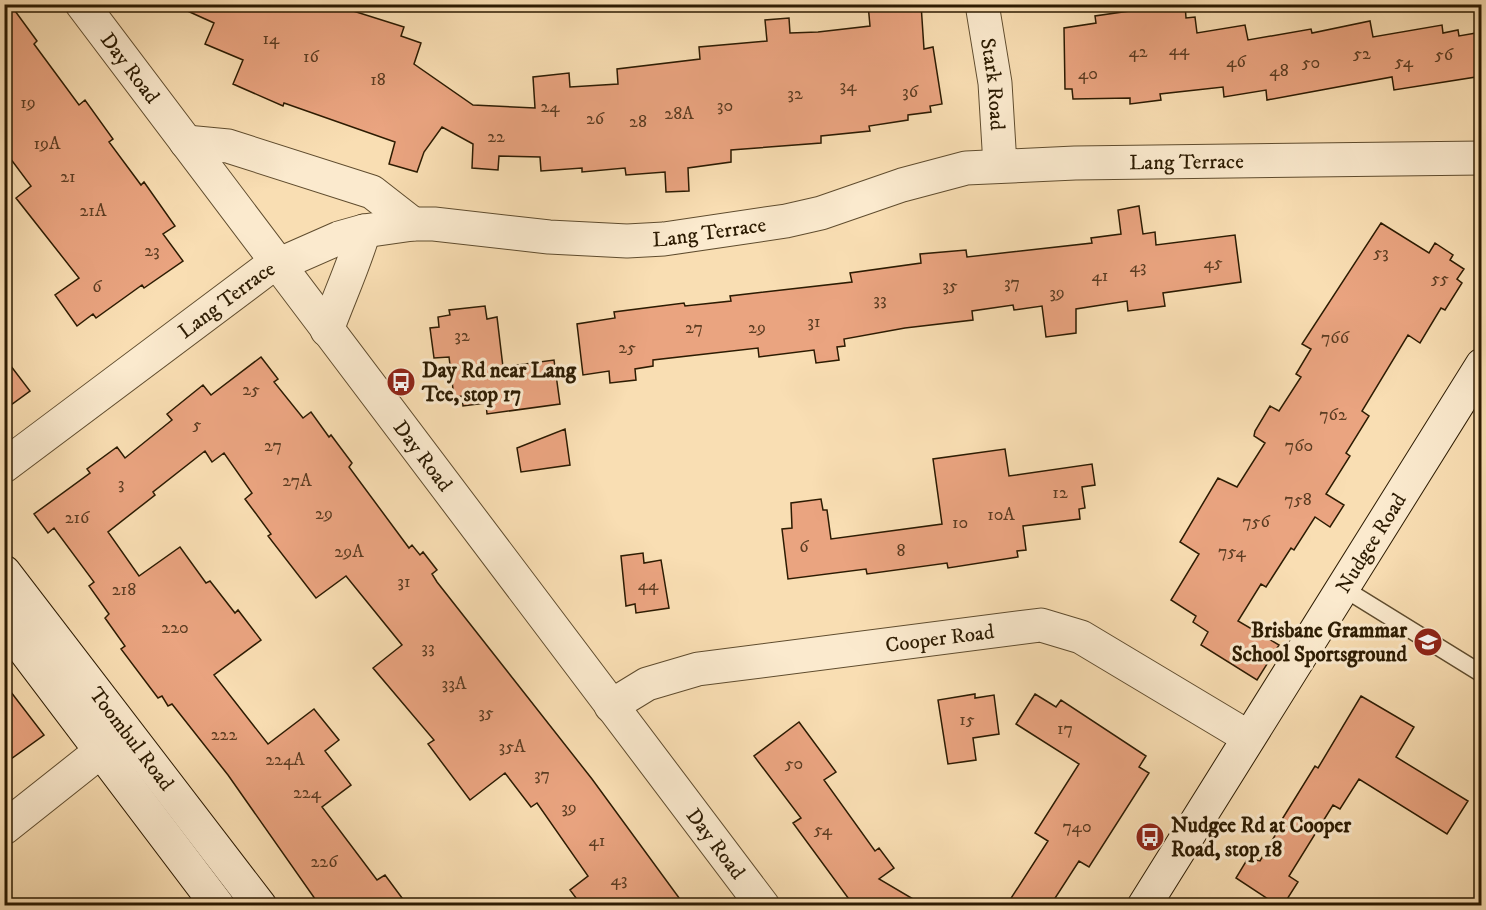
<svg xmlns="http://www.w3.org/2000/svg" width="1486" height="910" font-family="'IM FELL DW Pica',serif">
<style>
.building{fill:#eaa480;stroke:#2c1b02;stroke-width:1.5}
.lines{fill:none;stroke-linecap:round;stroke-linejoin:round}
.service-casing{stroke:#5f4c2e;stroke-width:19}
.minor-casing{stroke:#5f4c2e;stroke-width:35}
.secondary-casing{stroke:#2c1b02;stroke-width:35}
.service{stroke:#fbeace;stroke-width:16}
.minor{stroke:#fbeace;stroke-width:33}
.secondary{stroke:#fbeace;stroke-width:33}
.labels{text-anchor:middle;stroke-width:6;stroke-linejoin:round;paint-order:stroke}
.number-label{font-size:18px;fill:#5c3d22}
.street-label{font-size:21px;fill:#2c1b02;stroke:#fbeace}
.poi-label{font-size:21px;font-weight:bold;fill:#2c1b02;stroke:#fbeace;text-anchor:start}
</style>
<rect width="100%" height="100%" fill="#f9deb3"/>
<filter id="stains"><feTurbulence type="fractalNoise" baseFrequency=".00333" numOctaves="4"/><feColorMatrix values="0 0 0 0 .2 0 0 0 0 .09 0 0 0 0 .02 0 0 0 .5 -.17"/></filter>
<radialGradient id="worn" r=".72"><stop offset=".6" stop-color="#630" stop-opacity="0"/><stop offset="1" stop-color="#630" stop-opacity=".3"/></radialGradient>
<path class="building" d="M4 4H10L37 41 34 44 79 105 85 100 113 139 109 142 141 185 144 182 175 226 163 234 183 261 144 288 142 285 96 318 93 314 77 326 55 295 79 278 16 198 31 186 4 150Z
M172 4H352L350 10 404 27 401 36 421 43 414 64 473 105 535 108 533 77 569 73 570 87 618 84 617 69 700 59 699 47 767 41 765 20 789 18 790 33 818 32 870 26 868 4H921L924 49 933 47 942 104 930 106 931 112 908 115V120L869 126 870 131 821 136V143L731 150V162L688 168 689 191 666 192 665 172 626 175 625 168 582 172V168L541 171 540 157 499 156 498 170 472 168 473 144 442 127 424 152 417 172 389 164 395 142 284 103 283 106 233 84 243 60 205 44 214 23Z
M1157 4H1185L1186 18 1195 17 1197 33 1245 25 1248 40 1311 29 1312 33 1370 21 1373 37 1442 25 1443 33 1458 30 1459 36 1482 32V76L1394 90 1392 77 1267 100 1266 90 1224 97 1223 87 1160 94 1161 100 1130 104V98L1073 99 1072 89H1065L1064 28 1096 23 1095 16 1157 7Z
M1139 206 1143 234 1155 232 1156 245 1235 235 1241 282 1163 293 1165 306 1128 311 1127 301 1076 309V333L1046 337 1042 306 1014 310 1013 305 972 311 973 320 905 328 844 339 845 346 837 347 839 360 816 363 814 350 759 357 758 348 653 360V366L635 369 636 380 610 383 609 371 583 375 577 324 615 318 614 312 684 303 685 306 731 301 730 296 852 282 850 273 921 263 920 254 966 250 967 257 1092 243 1091 238 1121 234 1118 210Z
M1381 223 1429 253 1435 243 1453 255 1450 260 1464 269 1457 279 1462 283 1445 310 1441 308 1420 343 1408 335 1362 411 1369 416 1346 453 1350 456 1326 494 1344 505 1330 527 1315 517 1294 550 1291 548 1266 587 1261 584 1238 621 1279 645 1257 680 1201 645 1208 632 1193 622 1196 616 1171 600 1199 554 1180 542 1218 478 1237 487 1265 443 1254 436 1255 431 1270 406 1279 411 1301 377 1296 374 1311 349 1302 344Z
M485 306 487 319 497 317 503 367 554 360 560 404 487 414 486 403 463 406 462 396 454 397 449 357 434 358 430 328 439 327 438 317 450 315 449 310Z
M4 357 30 391 4 410Z
M261 357 278 379 274 382 303 418 311 412 329 437 331 435 352 463 349 467 409 548 412 545 420 555 423 552 437 570 432 574 437 582 592 779 685 906H582L570 890 588 876 537 803 531 807 505 773 470 800 428 744 434 740 373 668 402 645 346 576 316 598 268 536 271 534 245 499 252 493 224 453 212 462 205 451 153 492 155 495 108 532 139 576 180 547 206 583 210 581 235 613 238 610 261 640 214 675 268 744 314 709 339 740 325 751 351 785 322 807 377 880 385 875 408 906H320L228 775 172 704 168 706 162 696 158 698 121 649 125 646 105 618 109 614 89 586 94 582 54 528 48 533 34 514 90 473 87 469 117 447 125 458 172 420 167 414 203 385 211 395Z
M565 429 570 465 521 472 517 448Z
M1005 449 1009 476 1092 464 1095 485 1082 487 1085 508 1079 509 1080 519 1023 526 1026 550 1017 551 1018 557 948 568 947 563 867 574 866 569 788 579 782 529 792 528 791 503 821 499 823 510H827L831 539 942 524 933 459Z
M643 553 644 563 661 560 669 608 636 613 635 604 626 606 621 556Z
M4 683 44 735 4 764Z
M975 694V698L994 695 999 734 973 738 976 760 948 764 938 700Z
M1035 694 1056 707 1061 700 1146 756 1139 767 1149 773 1089 867 1079 861 1050 906H1006L1048 841 1035 833 1079 764 1016 724Z
M1361 696 1414 727 1396 757 1468 801 1447 834 1359 779 1340 809 1333 805 1289 876 1298 882 1284 904 1280 901 1277 905 1236 878 1248 858 1260 861 1283 822 1281 821 1315 766 1318 768Z
M799 722 836 772 824 780 875 851 879 848 894 868 879 879 925 906H854L793 823 801 818 754 756Z"/>
<g class="lines">
<g class="service-casing">
<path id="service" d="M1343 588 1482 674"/>
</g>
<g class="minor-casing">
<g id="minor">
<path id="s1" d="M82 4 763 906"/>
<path id="s2" d="M982 4 995 83 1000 165"/>
<path d="M186 142 228 146 372 192 413 224"/>
<path d="M327 330C339 297 354 265 364 231"/>
<path id="s3" d="M4 466 264 271 339 238 364 231 413 224H434L549 237 627 241 664 239 786 221 821 213 902 185 966 168 1075 163 1482 158"/>
<path id="s4" d="M611 706 647 684 698 669 1041 625 1081 637 1248 737"/>
<path d="M4 828 101 751"/>
</g>
</g>
<g class="secondary-casing">
<g id="secondary">
<path id="s5" d="M4 572 260 906"/>
<path d="M4 623 218 906"/>
<path id="s6" d="M1144 906 1482 365"/>
</g>
</g>
<use href="#service" class="service"/>
<use href="#minor" class="minor"/>
<use href="#secondary" class="secondary"/>
</g>
<defs>
<g id="bus-disc" transform="scale(1.5)"><circle r="9.5" fill="#8f2418" stroke="#fbeace"/><path d="M-5-6H5V4H4V6H2V4H-2V6H-4V4H-5ZM-3.5-4V0h7V-4ZM-3.5 1.2v1.5H-2V1.2ZM2 1.2v1.5H3.5V1.2Z" fill="#fff"/></g>
<g id="school-disc" transform="scale(1.5)"><circle r="9.5" fill="#8f2418" stroke="#fbeace"/><path d="M0-5L7-2L0 1L-7-2ZM-4 1L0 2.5L4 1V4Q0 6-4 4Z" fill="#fff"/></g>
</defs>
<g fill-rule="evenodd">
<use href="#bus-disc" x="401" y="382"/>
<use href="#school-disc" x="1428" y="642"/>
<use href="#bus-disc" x="1150" y="837"/>
</g>
<g class="labels">
<g class="number-label">
<text x="271" y="44">14</text>
<text x="1179" y="55">44</text>
<text x="1138" y="57">42</text>
<text x="1362" y="59">52</text>
<text x="1444" y="60">56</text>
<text x="311" y="62">16</text>
<text x="1236" y="67">46</text>
<text x="1404" y="67">54</text>
<text x="1311" y="68">50</text>
<text x="1279" y="76">48</text>
<text x="1088" y="79">40</text>
<text x="378" y="85">18</text>
<text x="848" y="91">34</text>
<text x="910" y="97">36</text>
<text x="795" y="99">32</text>
<text x="28" y="108">19</text>
<text x="725" y="111">30</text>
<text x="550" y="112">24</text>
<text x="679" y="119">28A</text>
<text x="595" y="124">26</text>
<text x="638" y="127">28</text>
<text x="496" y="142">22</text>
<text x="47" y="149">19A</text>
<text x="68" y="182">21</text>
<text x="93" y="216">21A</text>
<text x="152" y="256">23</text>
<text x="1381" y="258">53</text>
<text x="1213" y="268">45</text>
<text x="1138" y="272">43</text>
<text x="1100" y="281">41</text>
<text x="1440" y="284">55</text>
<text x="1012" y="288">37</text>
<text x="950" y="291">35</text>
<text x="97" y="292">6</text>
<text x="1057" y="298">39</text>
<text x="880" y="305">33</text>
<text x="814" y="327">31</text>
<text x="694" y="333">27</text>
<text x="757" y="333">29</text>
<text x="462" y="341">32</text>
<text x="1335" y="343">766</text>
<text x="627" y="353">25</text>
<text x="251" y="395">25</text>
<text x="1333" y="420">762</text>
<text x="197" y="430">5</text>
<text x="273" y="451">27</text>
<text x="1299" y="451">760</text>
<text x="297" y="486">27A</text>
<text x="121" y="489">3</text>
<text x="1060" y="498">12</text>
<text x="1298" y="505">758</text>
<text x="324" y="519">29</text>
<text x="1001" y="520">10A</text>
<text x="77" y="523">216</text>
<text x="1256" y="527">756</text>
<text x="960" y="528">10</text>
<text x="804" y="552">6</text>
<text x="901" y="556">8</text>
<text x="349" y="557">29A</text>
<text x="1232" y="557">754</text>
<text x="404" y="587">31</text>
<text x="648" y="590">44</text>
<text x="124" y="595">218</text>
<text x="175" y="633">220</text>
<text x="428" y="653">33</text>
<text x="454" y="689">33A</text>
<text x="486" y="718">35</text>
<text x="967" y="725">15</text>
<text x="1065" y="734">17</text>
<text x="224" y="740">222</text>
<text x="512" y="752">35A</text>
<text x="285" y="765">224A</text>
<text x="794" y="769">50</text>
<text x="542" y="780">37</text>
<text x="307" y="798">224</text>
<text x="569" y="813">39</text>
<text x="1077" y="832">740</text>
<text x="823" y="835">54</text>
<text x="597" y="846">41</text>
<text x="324" y="867">226</text>
<text x="619" y="885">43</text>
</g>
<g class="street-label">
<text dy="7" stroke="none"><textPath href="#s1" startOffset="80">Day Road</textPath></text>
<text dy="7" stroke="none"><textPath href="#s2" startOffset="81">Stark Road</textPath></text>
<text dy="7" stroke="none"><textPath href="#s3" startOffset="1266">Lang Terrace</textPath></text>
<text dy="7" stroke="none"><textPath href="#s3" startOffset="780">Lang Terrace</textPath></text>
<text dy="7" stroke="none"><textPath href="#s3" startOffset="278">Lang Terrace</textPath></text>
<text dy="7" stroke="none"><textPath href="#s1" startOffset="566">Day Road</textPath></text>
<text dy="7" stroke="none"><textPath href="#s6" startOffset="428">Nudgee Road</textPath></text>
<text dy="7" stroke="none"><textPath href="#s4" startOffset="339">Cooper Road</textPath></text>
<text dy="7" stroke="none"><textPath href="#s5" startOffset="210">Toombul Road</textPath></text>
<text dy="7" stroke="none"><textPath href="#s1" startOffset="1052">Day Road</textPath></text>
</g>
<g class="poi-label">
<text x="422" y="377">Day Rd near Lang<tspan x="422" dy="24">Tce, stop 17</tspan></text>
<text x="1407" y="637" text-anchor="end">Brisbane Grammar<tspan x="1407" dy="24">School Sportsground</tspan></text>
<text x="1171" y="832">Nudgee Rd at Cooper<tspan x="1171" dy="24">Road, stop 18</tspan></text>
</g>
</g>
<rect width="1486" height="910" fill="none" stroke="#f9deb3" stroke-width="24"/>
<rect x="6" y="6" width="1474" height="898" fill="none" stroke="#2c1b02" stroke-width="3"/>
<rect x="12" y="12" width="1462" height="886" fill="none" stroke="#2c1b02" stroke-width="1.5"/>
<rect width="100%" height="100%" filter="url(#stains)"/>
<rect width="100%" height="100%" fill="url(#worn)"/>
</svg>
